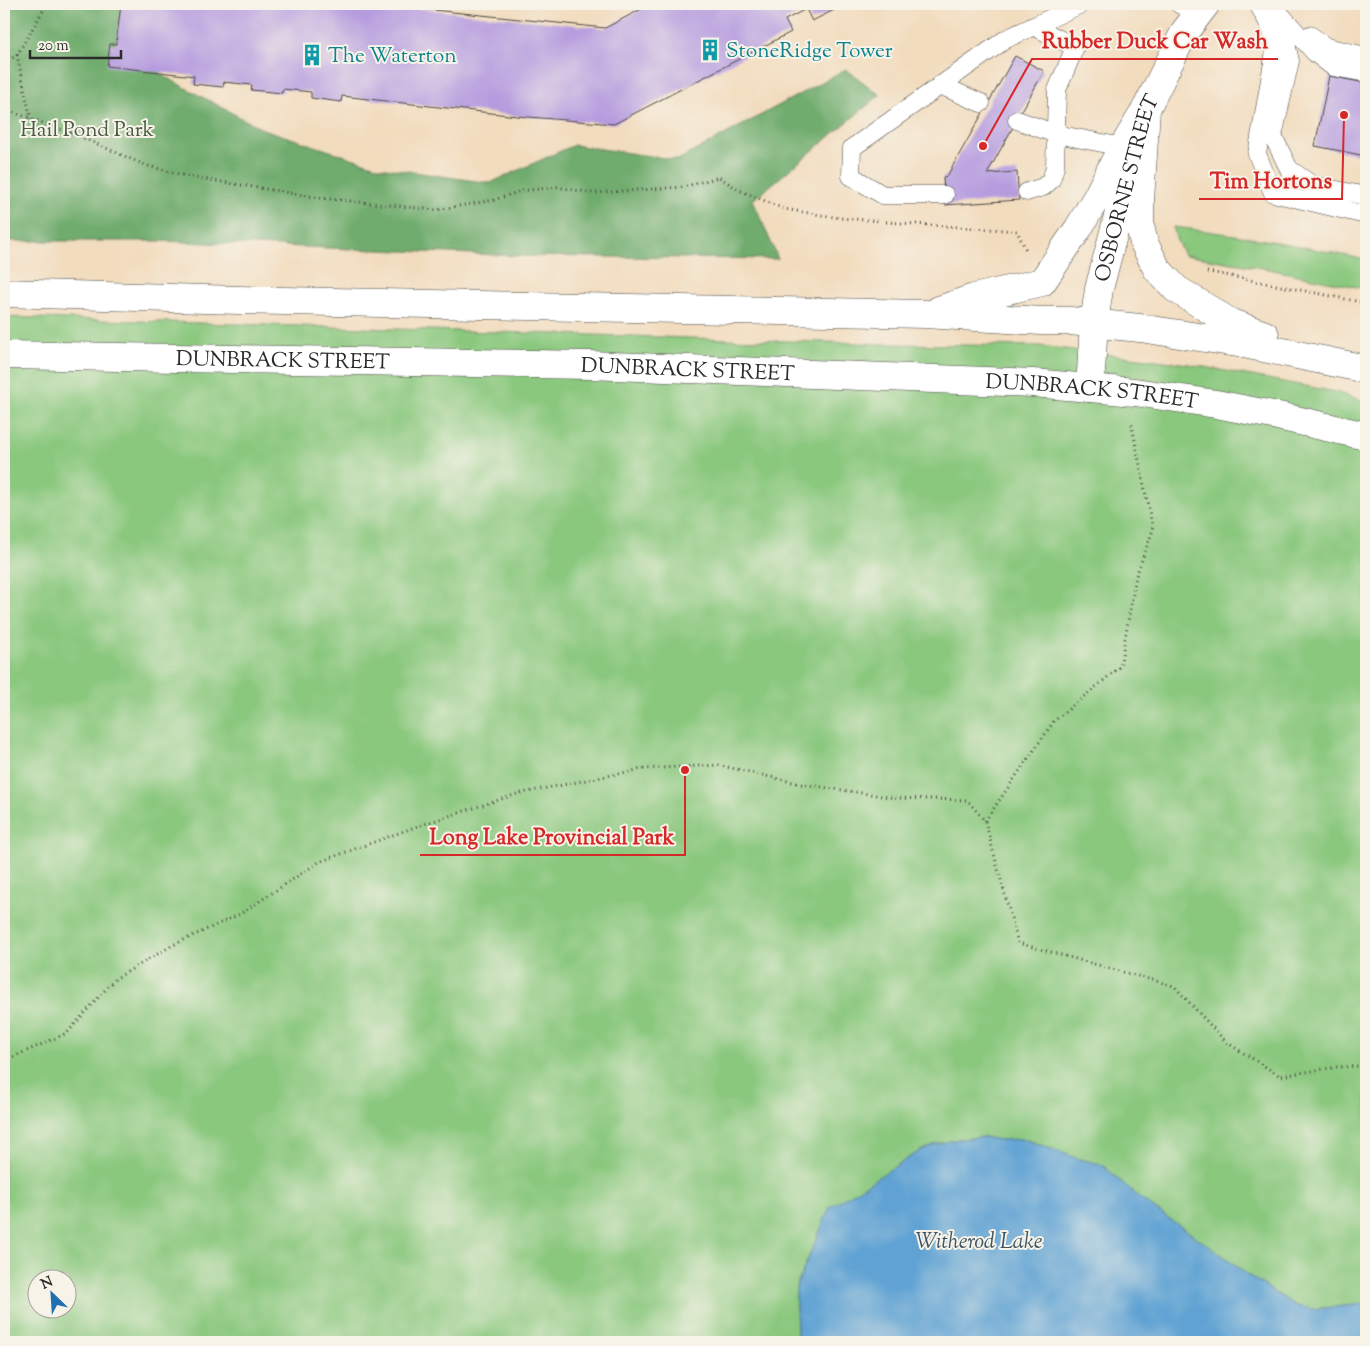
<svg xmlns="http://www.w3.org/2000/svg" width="1370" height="1346" font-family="'Sorts Mill Goudy',serif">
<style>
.green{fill:#8ac87e;stroke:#5a7a54;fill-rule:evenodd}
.forest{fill:#6fac6d;stroke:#4d6c4c}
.water{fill:#5fa2d3;stroke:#45667f}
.building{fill:#b69cdf}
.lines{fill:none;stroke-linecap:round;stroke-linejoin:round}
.service-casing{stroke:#494641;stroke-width:19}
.tertiary-casing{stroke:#494641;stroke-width:29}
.secondary-casing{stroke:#494641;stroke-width:29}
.path{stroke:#494641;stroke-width:3;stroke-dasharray:1 4;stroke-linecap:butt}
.service{stroke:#fff;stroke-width:18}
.tertiary{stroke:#fff;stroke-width:28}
.secondary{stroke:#fff;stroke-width:28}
.labels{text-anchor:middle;stroke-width:4;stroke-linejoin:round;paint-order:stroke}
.culture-label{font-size:21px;fill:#0d838f;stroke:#f7f3e8;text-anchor:start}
.park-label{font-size:21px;fill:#485a44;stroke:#f7f3e8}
.street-label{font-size:21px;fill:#2b2b2b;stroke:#f7f3e8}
.water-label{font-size:22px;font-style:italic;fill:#3d5566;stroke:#f7f3e8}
.leader{fill:none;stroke:#d62828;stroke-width:2}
.callout-dot{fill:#d62828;stroke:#f7f3e8;stroke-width:2}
.callout-label{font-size:22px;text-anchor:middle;font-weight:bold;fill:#d62828;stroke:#f7f3e8;stroke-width:4;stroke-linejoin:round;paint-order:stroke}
</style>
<rect width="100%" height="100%" fill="#f7f3e8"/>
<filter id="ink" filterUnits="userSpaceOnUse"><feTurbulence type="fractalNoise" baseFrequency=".02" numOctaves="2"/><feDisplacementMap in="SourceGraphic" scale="10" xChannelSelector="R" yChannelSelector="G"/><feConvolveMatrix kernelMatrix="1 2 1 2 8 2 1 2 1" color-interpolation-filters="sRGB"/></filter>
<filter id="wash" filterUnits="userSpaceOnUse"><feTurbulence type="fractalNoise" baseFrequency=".0096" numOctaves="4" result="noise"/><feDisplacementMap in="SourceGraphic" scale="20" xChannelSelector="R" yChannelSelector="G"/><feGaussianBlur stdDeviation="1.12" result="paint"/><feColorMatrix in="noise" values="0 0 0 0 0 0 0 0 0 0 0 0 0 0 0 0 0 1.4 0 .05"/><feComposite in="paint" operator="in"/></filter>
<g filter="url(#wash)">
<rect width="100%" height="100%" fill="#f2dcbe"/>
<path class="green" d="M1173 227C1238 234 1303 246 1366 260V289L1269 269 1184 255 1177 241Z
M4 317 889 344 1040 346 1189 364 1336 392 1366 402V1302L1355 1305 1312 1309 1296 1306 1246 1274 1222 1255 1142 1200 1101 1164 1079 1159 1025 1139 1000 1140 984 1137 959 1139 830 1207 796 1287V1308L797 1332 795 1342H4ZM38 1278H68V1308H38Z"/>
<path class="forest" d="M4 4H152L160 74 260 128 379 167 490 183 574 145 678 160 846 69 880 95 753 200 778 259 521 256 159 241H4Z"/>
<path class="water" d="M984 1137 1000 1140 1024 1139 1079 1159 1101 1164 1142 1200 1222 1255 1246 1274 1296 1306 1312 1309 1355 1305 1366 1302V1342H795L797 1332 796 1308V1287L830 1207 920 1151 936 1144 959 1139Z"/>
<g id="blocks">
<path class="building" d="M121 4H376L605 28 651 4H846L812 21 806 9 785 20 791 32 614 124 517 116 342 96 341 102 311 98V92L283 89 282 93 251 90 252 85 224 82 223 87 193 84 194 76 107 66 110 44H116Z
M1015 56 1044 71 987 174 1017 172 1019 200 945 205 943 177 947 176Z
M1329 76 1366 83V156L1315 146Z"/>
</g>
</g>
<g filter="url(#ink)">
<use href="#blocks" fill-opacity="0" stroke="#494641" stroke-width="1"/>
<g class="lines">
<g class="service-casing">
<path id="service" d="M1179 4 1198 14
M1258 4 1271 28 1275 51 1257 154 1273 193 1366 215
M1279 12 1290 61 1273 136 1289 169 1312 185 1366 196
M1281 15 1315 53 1333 67 1366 73
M1310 35 1326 47 1366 56
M940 85 981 103
M1017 120 1056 134 1123 147
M1027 192 1043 187 1051 180 1055 167 1057 90 1075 47 1033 26
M945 195H883L851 176 852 148 1006 39 1081 4"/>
</g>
<g class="tertiary-casing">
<g id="tertiary">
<path id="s1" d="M1090 388 1094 323 1099 289 1146 109 1185 31 1206 4"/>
</g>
</g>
<g class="secondary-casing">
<g id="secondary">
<path d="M1146 109 1140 200V226L1144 243 1157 269 1176 289 1231 323 1265 335"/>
<path d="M4 293 238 300 925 314 1041 321H1070L1140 328 1244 344 1366 369"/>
<path d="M939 310 974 298 1042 282 1078 229 1098 195 1115 161 1143 114"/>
<path id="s2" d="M4 355 589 365 1033 383 1135 392 1216 404 1278 416 1366 436"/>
</g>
</g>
<path class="path" d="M17 55 47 4
M4 63 17 55 31 119
M4 109 74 134 145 165 185 176 321 198 436 210 494 200 521 191 557 187 593 193 683 187 719 177 739 190 784 209 840 218 880 221
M886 222 1017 231 1027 252
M1207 272 1215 273 1366 303
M985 821 1054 721 1120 667 1136 576 1153 530 1131 421
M4 1061 67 1033 115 979 173 945 240 914 319 862 418 826 517 794 642 769 718 765 801 784 896 798 967 800 985 821 1018 943 1174 986 1226 1042 1280 1076 1337 1067 1366 1066"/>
<use href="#service" class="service"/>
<use href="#tertiary" class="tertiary"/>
<use href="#secondary" class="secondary"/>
</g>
</g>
<defs>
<g id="building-bare" transform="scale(1.725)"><path d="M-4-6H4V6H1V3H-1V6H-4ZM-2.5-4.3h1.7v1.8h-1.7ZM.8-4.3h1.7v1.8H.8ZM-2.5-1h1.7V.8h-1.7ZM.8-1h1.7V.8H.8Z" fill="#0f9aa8" stroke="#f7f3e8" stroke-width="2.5" paint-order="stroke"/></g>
</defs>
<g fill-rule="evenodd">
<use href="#building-bare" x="710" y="50"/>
<use href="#building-bare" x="312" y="55"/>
</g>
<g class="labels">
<g class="culture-label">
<text x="726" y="57">StoneRidge Tower</text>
<text x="328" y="62">The Waterton</text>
</g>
<g class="park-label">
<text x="87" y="136">Hail Pond Park</text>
</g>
<g class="street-label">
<text dy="7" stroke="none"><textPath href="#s1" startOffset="204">OSBORNE STREET</textPath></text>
<text dy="7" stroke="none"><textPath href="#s2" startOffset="279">DUNBRACK STREET</textPath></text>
<text dy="7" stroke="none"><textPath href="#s2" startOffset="684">DUNBRACK STREET</textPath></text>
<text dy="7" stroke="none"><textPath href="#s2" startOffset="1089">DUNBRACK STREET</textPath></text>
</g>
<g class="water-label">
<text x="979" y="1248">Witherod Lake</text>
</g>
</g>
<path class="leader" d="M983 146L1032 59H1278M1344 115L1342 199H1199M685 770L685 855H420"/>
<g class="callout-dot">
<circle cx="983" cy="146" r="5"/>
<circle cx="1344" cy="115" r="5"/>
<circle cx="685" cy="770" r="5"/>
</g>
<g class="callout-label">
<text x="1155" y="48">Rubber Duck Car Wash</text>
<text x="1271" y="188">Tim Hortons</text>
<text x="552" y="844">Long Lake Provincial Park</text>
</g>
<rect width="1370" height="1346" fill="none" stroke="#f7f3e8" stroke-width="20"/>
<g transform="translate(52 1294) rotate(335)"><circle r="24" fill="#f7f3e8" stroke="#a5a39c"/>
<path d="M0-4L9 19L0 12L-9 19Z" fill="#1f6fb2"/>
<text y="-8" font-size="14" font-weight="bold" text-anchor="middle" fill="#2b2b2b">N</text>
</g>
<path d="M30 50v8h91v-8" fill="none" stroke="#2b2b2b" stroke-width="2.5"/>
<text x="38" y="50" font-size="15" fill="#2b2b2b" stroke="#f7f3e8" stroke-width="4" paint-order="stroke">20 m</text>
</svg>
